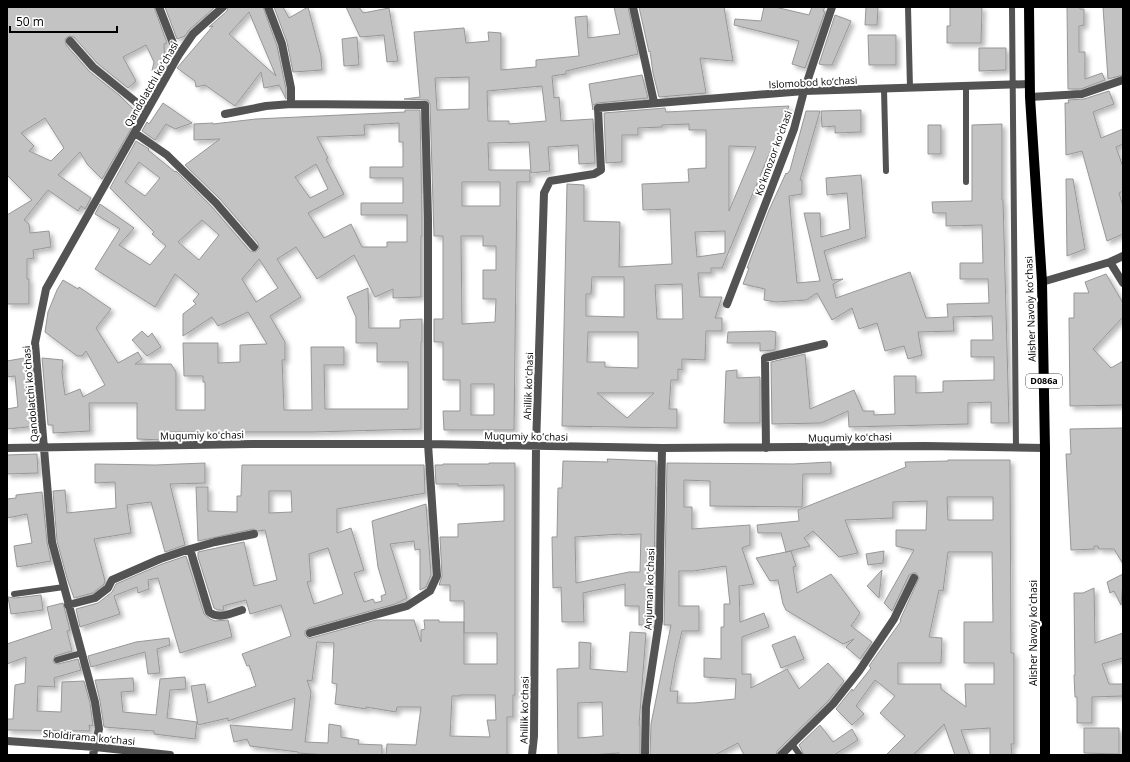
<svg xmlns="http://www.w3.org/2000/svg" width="1130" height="762" font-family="'Open Sans',sans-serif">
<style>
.building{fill:#c3c3c3;stroke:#979797;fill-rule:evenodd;filter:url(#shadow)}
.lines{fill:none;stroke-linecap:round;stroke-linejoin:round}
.service{stroke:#535353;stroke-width:6}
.minor{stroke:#535353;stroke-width:8}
.primary{stroke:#000;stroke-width:10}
.labels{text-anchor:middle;stroke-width:4;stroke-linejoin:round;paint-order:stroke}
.shield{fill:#fff;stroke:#4c4c4c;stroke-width:1}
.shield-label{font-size:9px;font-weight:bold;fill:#000}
.street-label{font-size:10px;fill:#000;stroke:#fff}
</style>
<defs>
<filter id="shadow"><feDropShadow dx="3.5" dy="3.5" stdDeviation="2" flood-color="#0004"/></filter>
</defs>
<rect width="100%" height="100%" fill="#fff"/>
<path class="building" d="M7 7H154L167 43 164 44 165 68 161 75 158 70 152 71 154 62 146 45 123 57 136 81 128 88 97 63 74 37 69 36 65 39 66 45 89 71 119 95 139 115 102 179 87 164 80 152 58 175 91 198 85 209 81 206 78 211 48 190 24 220 29 224 30 233 49 231 51 247 33 250 34 258 27 259V279H29V304H7V215L32 200 7 175ZM45 118 64 148 51 161 29 151 34 146 21 133Z
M165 7H215L189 30 185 36 177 39Z
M228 7H263L277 46 286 89V99L279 85 264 88 261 72 235 106 205 85 196 87 195 81 177 68 213 26 209 27 227 11ZM249 12 276 76 229 34Z
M274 7H283L289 18 308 7 321 56 322 70 293 72 287 42Z
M346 7H359L363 13 389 8 398 61 387 62 384 35 360 37Z
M614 7H628L638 54 566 71V74L552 76 554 98 559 97 561 121 593 119 595 163 579 164 578 145 548 147 550 171 531 173 529 142 488 143 489 170H530V182H517L514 430H444L443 411H460V380H443V342H434V319H443V236H434L430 104 428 100H425L404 99 420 97 414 32 464 28 466 43 489 41 488 32 501 33V70L536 67V60L579 56 575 17 587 16 588 38 620 34ZM469 77V109L437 110 435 78ZM542 86 546 121 509 124V121H488L487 91ZM462 182H500V206H462ZM461 236H483V246H496V270H483V299H496L495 322 462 324ZM471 384H494V415H471Z
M639 7H724L733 61 700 58 706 93 659 97 653 73 650 51 649 52Z
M764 7H775L809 15 812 7H825L823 11 825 12 805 68 792 64 799 41 734 25 735 19 761 21Z
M866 7H878L877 25H865Z
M950 7H982L981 43H947V26H950Z
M1067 7H1080V9H1084V25L1079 26V52H1085V79L1102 73 1105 80 1081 89H1068Z
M1103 7H1123V75L1108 79Z
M835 15 851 21 832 65H823L819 64Z
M868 35H896V65H869Z
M357 37 359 65 344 66 342 39Z
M979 48H1006V70L979 71Z
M642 75 648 98 598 103 593 105V110L589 84Z
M1109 91 1114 104 1093 112 1101 138 1123 129V144L1116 147 1123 167V191L1119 193 1123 206V234L1107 241 1082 151 1066 155 1065 103H1069L1068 100 1084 99Z
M163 103 192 123 175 129 166 124 155 140 142 131 147 122 149 124Z
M789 106 722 268H711V273H698L700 297H722L715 318H722V331H706L705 360 682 359V370L678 369V380H671L669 409H677V428L562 426 567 184 584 185V221L620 222 619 267 672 264 670 209 643 210 642 184 689 182 688 169 706 168V130H689V124L662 125V127L638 128V135H622V162L606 163 604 113 665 108 666 112ZM729 146 756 147 729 211ZM725 231V253L697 257 695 232ZM592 277H624V317L586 316V294H591ZM682 284 683 319H657L655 285ZM588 332H638V368L605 367V362H587ZM597 393H654L627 418Z
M405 110H420L422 219V236H421V297L393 298V289L375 297 354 255 317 279 296 247 277 259 301 297 270 316 285 342V360H282L284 410H312L311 347H344V365H324L325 409H408V362H377V343H356V317L347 297 368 288 369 328H400V320L422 319V342H421V429L312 432H164V440L137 439V403H89L90 431 53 433V425H48L42 358 63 360 62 373 65 395 80 389 83 397 105 385 86 351 82 356H77L45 332 48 312 57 290 63 280 78 289 79 287 111 309 96 328 118 363 138 352 142 359 135 364H171L176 372V410H205V382H203V376H184L183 343H218V363L240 362V345L267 344 248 312 218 326 212 317 183 336V314L196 304 193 301 199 294 175 274 155 307 95 269 120 229 95 214 100 204 134 228 119 245 150 265 166 246 152 234 154 232 110 188 136 141 149 149 148 150 175 172 176 171 212 207 250 251 255 252 259 249 258 243 220 199 185 165 220 139 194 140V124L213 123V124L256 119 405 112ZM399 123V142H403V167H370V178H403V203H361V215H407V242H387V247H362L351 224 324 238 308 213 344 194 326 159 328 158 317 137 365 135 364 125ZM139 162 160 178 145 196 125 182ZM316 164 328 189 310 198 295 177ZM202 220 219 235 199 260 178 242ZM259 259 278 288 256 302 242 279Z
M861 110V132L835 133V126L822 127 821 111Z
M806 111H820L800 180H802V194L789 196 797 283 820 281 804 213H820L821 237 850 229 847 193 827 195 826 178 861 175 866 237 824 251 832 280 843 279 833 284 836 298 910 272 926 318 948 317 947 304 989 303 988 279H960V263H983L982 225 946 226V213H933L932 202 972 201V125L1002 124V200H1003L1009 423H991V402L968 403V424L849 427 848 411 821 423 772 424 771 362 805 354 810 409 854 390 863 411H874V415L895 414 894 376H916V393L943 392V381L994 380V357H971V340H993L992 316 953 317 954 331 918 332 922 355 908 359 904 346 885 351 877 323 859 329 852 308 832 320 817 293 806 300 776 302 764 300 765 289 743 284 749 268H747L769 210 786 173 787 174 790 170Z
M928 125H941V154H928Z
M1066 179H1073L1085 249 1067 256Z
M1106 274 1123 303V317L1093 349 1111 368 1123 361V405L1070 406 1069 318H1074V293H1089L1085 282Z
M142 331 148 337 152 333 161 347 147 356 132 340Z
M771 331 776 332 775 350 760 351V343H727L728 332Z
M30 357V374H32L37 426 7 429V409L18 407 15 376 7 377V361Z
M737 370V378L760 377V423H724L726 371Z
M1123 428V564L1114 549H1099L1098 546H1094V549L1071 550 1066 454H1071L1070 429Z
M37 454 38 473 7 474V455Z
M607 459 656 461 653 625H639V606H625V584L583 593 584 622H562L561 587 553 588 552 537H557L558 488H562L563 461 608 462ZM621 534V535L641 534 640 572H629L576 583 575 537Z
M948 460H1010L1011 653H1014V744H1011L1012 755H990V728L961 730 970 755H955L944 724 913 755H886L905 736 880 713 895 696 875 680 856 706 864 714 852 725 836 709 852 689 853 691 871 668 869 666 901 621 900 620 919 578 916 573H913L909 575 892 611 884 603 914 550 896 546V530H926L927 501 893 502V518L845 520 858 553 839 557 813 531 804 538 810 546 786 552 781 533H758L757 525 799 521 798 510 906 467 905 462 948 461ZM947 497H993V520H948ZM948 552H992L993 622H964V663H994V684H965L966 707 941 689V684H898V663H941L942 638 929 637 939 590 943 591Z
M831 462V474H803L802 507 710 506V481L684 480V507H692V529L750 525V545L742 548 754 584 739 586 740 622 764 613 769 627 742 637V674H751V688L787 669 799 689 828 663 844 681 829 700 777 751 776 755H744L738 743 715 755H650L651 724 671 625H664L667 463 793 464ZM726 566 730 604H724V627H721V659L704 658V677L736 679 735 699 694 703H677L678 691H670L675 662 682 631H699V606H679V571H693Z
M205 463V483L170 484 185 545 165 552 151 502 127 505 131 533 94 539 105 581 104 584 93 593 74 598 67 578 57 541 53 491 65 490 67 513 116 508 115 482 95 483V464L155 465Z
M489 463H515V695H513V717H507V755H386L387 744 416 745 421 707H397L396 712 366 707V709L335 704 337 684 332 683 334 643 317 642 312 681 307 680 311 692 305 742 328 743 329 724 341 726V737L359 740 358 744 382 745V755H327L298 753V752L250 746 247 739 234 742 230 725 292 730 295 698 228 721V718L198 725 191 686 205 684 208 703 256 686 249 665 247 666 242 654 291 636 281 605 250 614 246 600 223 606 224 610H218L214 608 198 557V552L244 542 254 586 277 580 265 530 258 531 253 529 198 541 196 487H208V511L237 512V496H241L242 465H424L425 493 337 509V533L351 528 364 570 354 573 364 602 373 599 375 603 382 601 381 596 386 594 378 567 372 521 426 504 431 575 426 587 420 590V549L415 550 414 541 390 544 407 598 395 604 309 628 305 631V635L308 638H311L376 620H414L421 642V630L425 629 424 620H439V622H464V664H497V633H464V601H450V585H439L442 576 440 537H458V524L504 521V485L458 486V484H436L435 465H443V464H489ZM269 491H291L292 512 269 513ZM328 548 343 594 314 604 307 582 311 581 309 554ZM460 695H495L496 720H487L490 737 450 736 452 696H460Z
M42 492 47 542 51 561 17 567 14 546 32 543 27 514 7 518V499L16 498V495Z
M791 551 796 566 793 567 797 593 831 574 860 613 851 626 872 642 860 659 846 647 854 639 843 644 786 610 783 604 778 580 770 581 756 558Z
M884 551 883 563 868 565 866 554Z
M186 556 204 614 210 619 215 621 228 620 232 637 180 653 158 578 148 580 149 589 138 593 137 587 114 596 120 614 80 627 76 609 98 603 112 592 116 584 162 564Z
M882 570 879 598 867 586Z
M1123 574V582L1121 605 1114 591 1110 593 1107 582Z
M1094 588 1095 643 1123 633V658L1102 664 1109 684H1123V696L1092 697V723H1077V697H1075L1074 675H1075L1074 593H1083Z
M41 595 43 610 11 614 8 597 15 598Z
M63 603 70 630 67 631 72 651 55 656 53 661 54 663 58 664 78 659 81 670 54 678 55 687 38 686 37 711 61 712 62 682 84 681 90 703 93 726 89 725 90 731 7 730V719H13L15 685 25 683 26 657 7 664V644L52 629 47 607Z
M630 632 646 633 639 725H640V755H619V753L590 755H558L557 669 579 668V642L591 643 590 669 627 672ZM602 702 603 736 578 738V703Z
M795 636 804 659 781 668 772 645Z
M169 638 170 645 157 649 160 673 148 674 145 652 91 667 88 656 136 642Z
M185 677 186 689 170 690 167 718 197 722 195 739 154 734V731L104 727 100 701 95 680 133 678 134 691 121 692 123 712 156 715 160 679Z
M820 725 833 742 852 729 858 740 834 755H804L799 745Z
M1084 728H1119V754L1084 753Z"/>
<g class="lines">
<path class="service" d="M908 7 910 88
M1012 7 1016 448
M966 86V182
M884 89 886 171
M14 594 64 587
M57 660 82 653
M792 744 800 755"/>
<path class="minor" d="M159 7 178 56
M268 7 282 44 291 88V104L425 105 428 219V444L437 576 430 591 407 606 310 633
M633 7 654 102
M70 41 93 67 147 111
M1030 97 1082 94 1123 80
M225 114 266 106 291 104
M135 133 167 155 216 203 254 247
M1110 262 1123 283
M1042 282 1110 262 1123 256
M727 304 794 129 804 91 832 7
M7 448 252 444H428L662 448 925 446 1045 448
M766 448 765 358 824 344
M190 549 215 542 254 534
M68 605 95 598 108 588 112 580 160 559 190 549 209 612C219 620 232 613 242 610
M7 741 95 747 170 755
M93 755 99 729 95 702 52 542 35 343 46 289 178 56 193 34 223 7
M532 755 534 736 536 446 544 193 550 181 594 174 601 170 598 108 804 91 1030 84
M645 755 646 707 659 621 662 448
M781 755 833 704 859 671 894 619 914 578"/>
<path class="primary" d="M1029 7 1030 97 1042 282 1045 448V755"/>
</g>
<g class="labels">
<rect class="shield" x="1026" y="374" width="36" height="14" rx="3"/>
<g class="shield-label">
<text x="1044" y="384">D086a</text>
</g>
<g class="street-label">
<text transform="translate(813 82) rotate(-3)" y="4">Islomobod ko‘chasi</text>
<text transform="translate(151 84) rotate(-60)" y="4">Qandolatchi koʻchasi</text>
<text transform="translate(773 153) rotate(-70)" y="4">Koʻkmozor koʻchasi</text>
<text transform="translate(1030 309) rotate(-92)" y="4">Alisher Navoiy koʻchasi</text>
<text transform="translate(528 386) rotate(-88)" y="4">Ahillik koʻchasi</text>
<text transform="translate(30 394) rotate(-95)" y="4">Qandolatchi koʻchasi</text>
<text transform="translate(202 435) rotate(-1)" y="4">Muqumiy koʻchasi</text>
<text transform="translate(526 436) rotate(1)" y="4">Muqumiy koʻchasi</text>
<text transform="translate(850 437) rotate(-1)" y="4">Muqumiy koʻchasi</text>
<text transform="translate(649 589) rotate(-88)" y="4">Anjuman koʻchasi</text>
<text transform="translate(1033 633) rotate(-90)" y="4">Alisher Navoiy koʻchasi</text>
<text transform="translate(524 710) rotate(-89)" y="4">Ahillik koʻchasi</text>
<text transform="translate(89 737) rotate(5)" y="4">Sholdirama ko‘chasi</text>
</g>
</g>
<rect width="1130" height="762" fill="none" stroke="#000000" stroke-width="16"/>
<path d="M10 26v6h107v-6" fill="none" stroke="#000000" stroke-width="2"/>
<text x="16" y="26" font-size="12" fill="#000000" stroke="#ffffff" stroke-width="3" paint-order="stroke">50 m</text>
</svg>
